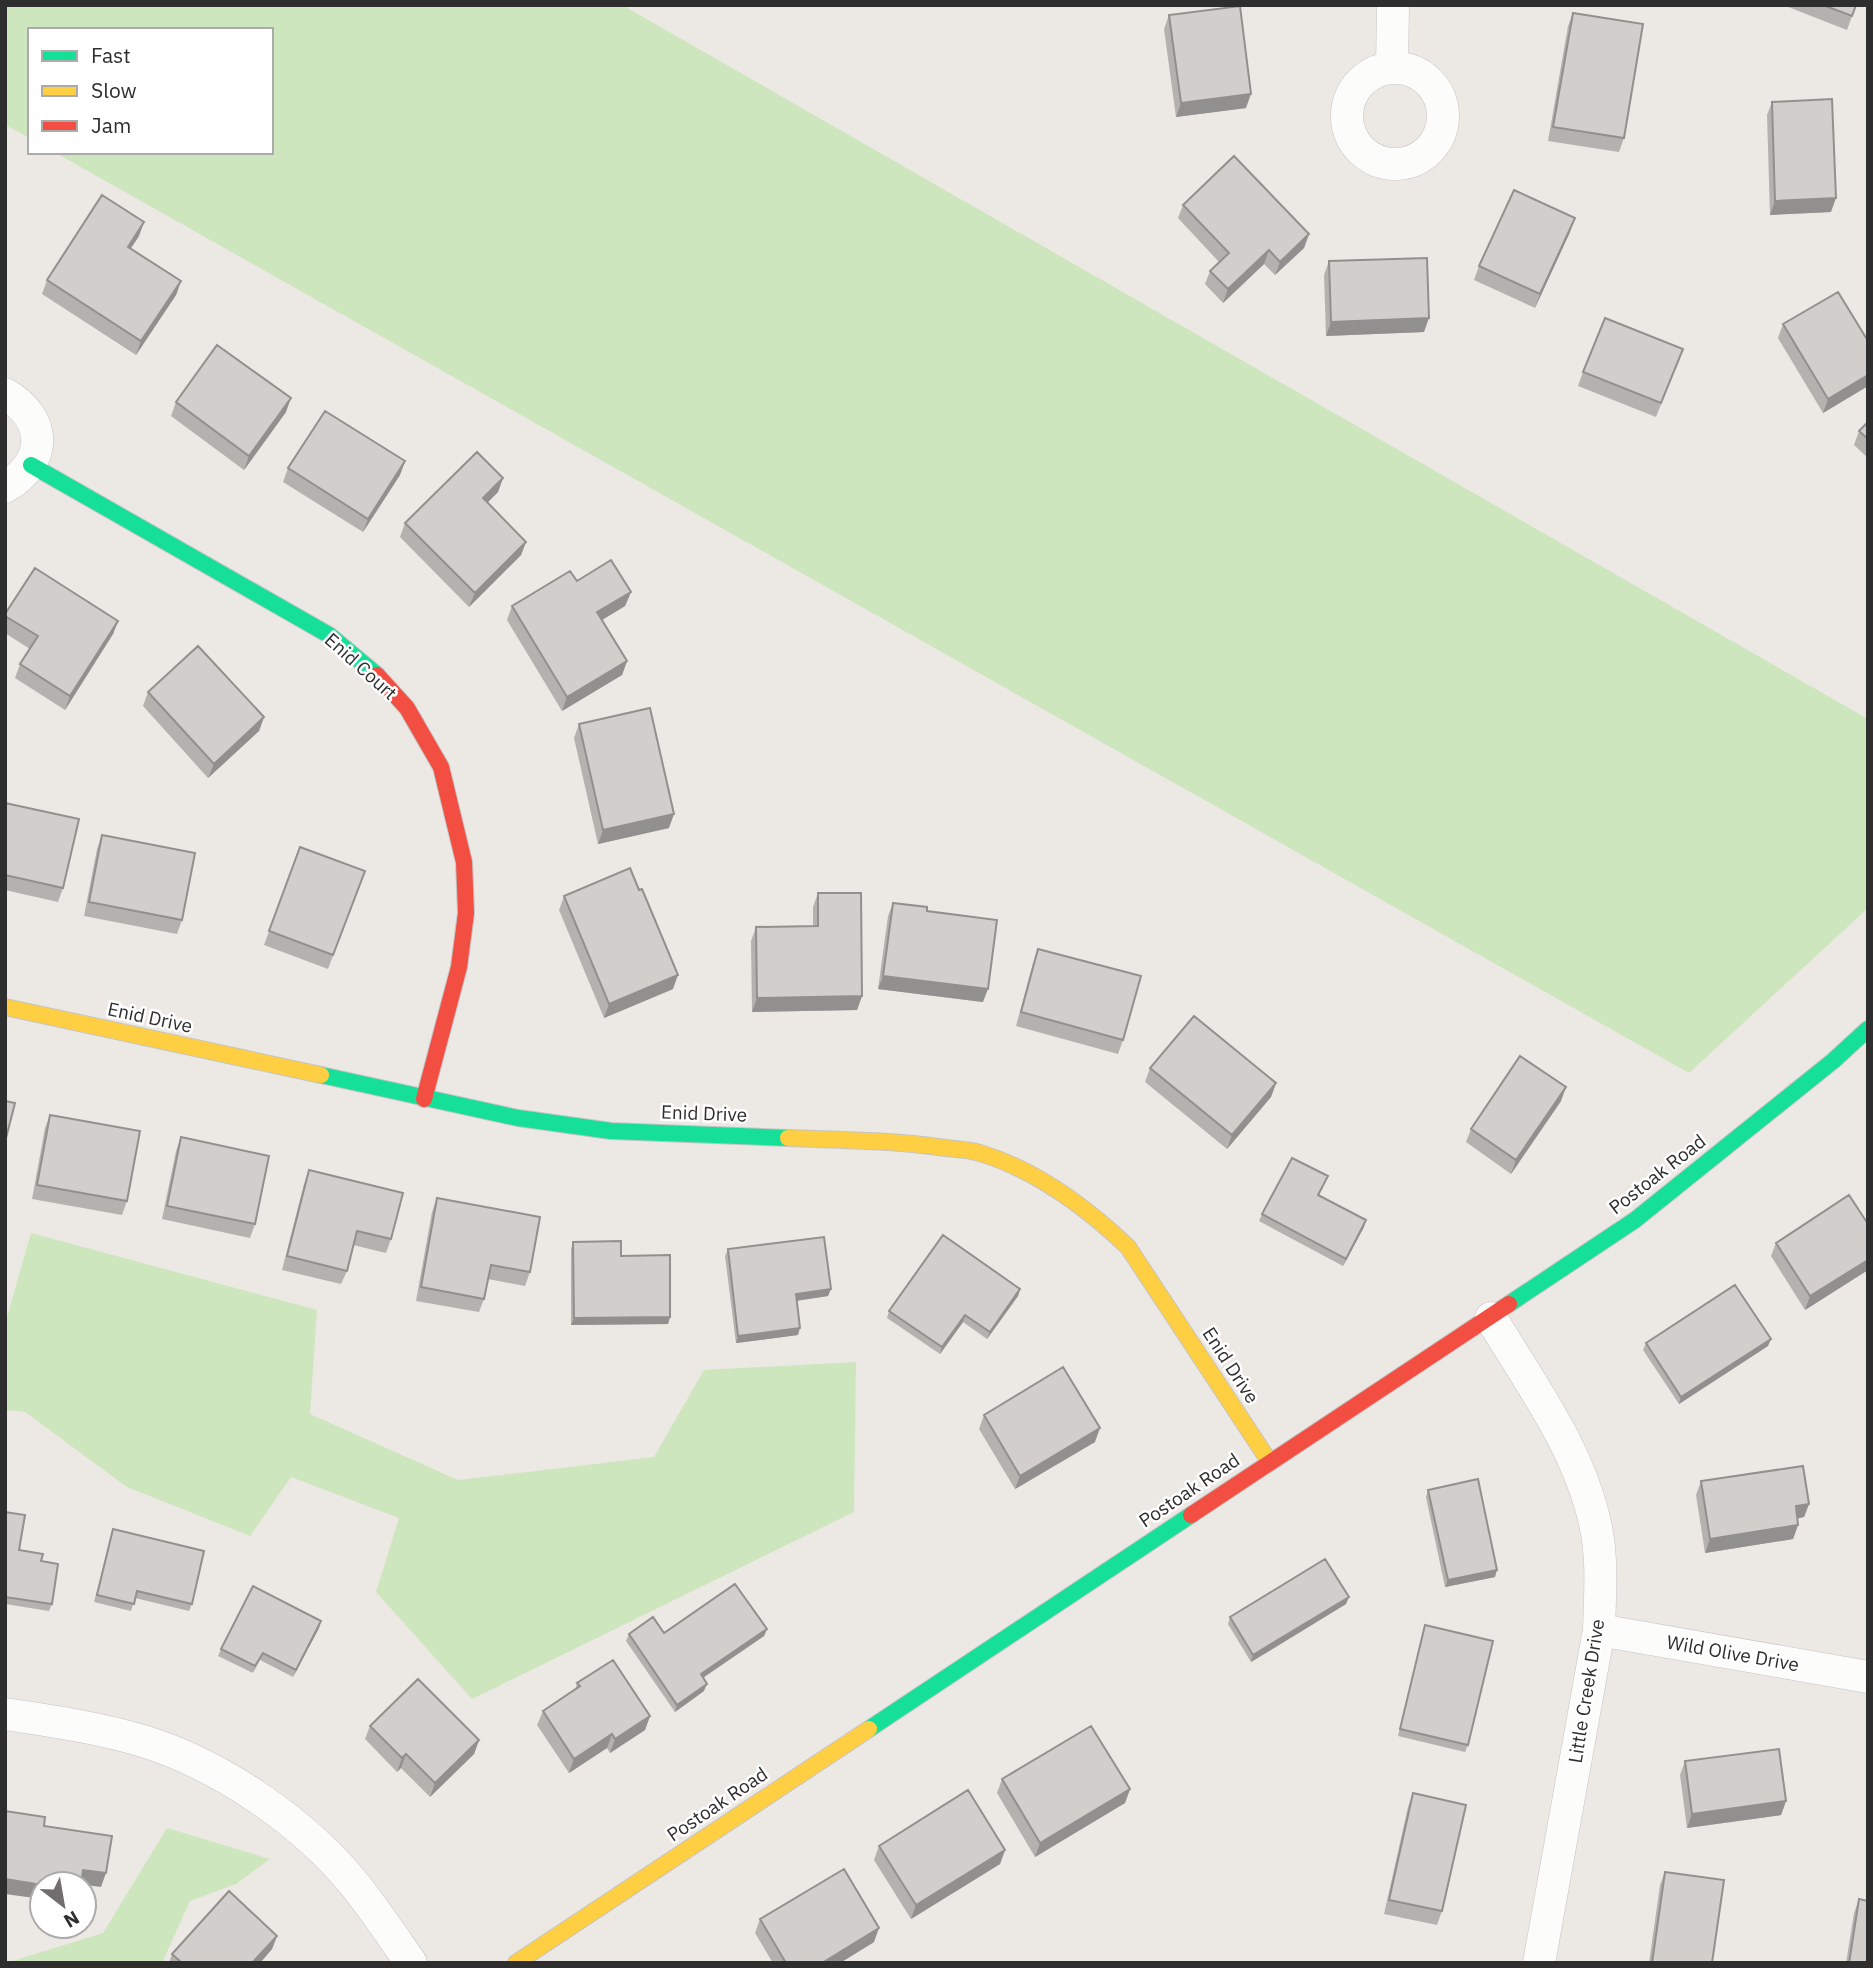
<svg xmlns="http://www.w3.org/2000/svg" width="1873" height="1968" font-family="'IBM Plex Sans',sans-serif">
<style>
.green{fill:#cee6be}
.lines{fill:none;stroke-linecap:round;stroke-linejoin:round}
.street-casing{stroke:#c5c4c5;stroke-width:33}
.fast-casing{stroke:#c5c4c5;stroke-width:18}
.slow-casing{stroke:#c5c4c5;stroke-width:18}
.jam-casing{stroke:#c5c4c5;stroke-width:18}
.street{stroke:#fcfcfb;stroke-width:32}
.fast{stroke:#16e098;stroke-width:16}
.slow{stroke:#ffcf43;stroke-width:16}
.jam{stroke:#f24e42;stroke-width:16}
.wall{fill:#b4b1af}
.shaded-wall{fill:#92908e}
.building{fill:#d1cecb;stroke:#92908e;stroke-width:2}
.labels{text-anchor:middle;stroke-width:5;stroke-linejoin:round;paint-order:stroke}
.street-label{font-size:19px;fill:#2e2e2e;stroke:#fff}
</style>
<rect width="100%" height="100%" fill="#ece8e4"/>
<path class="green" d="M5 5H622L1868 719V908L1689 1073 54 152H271V30H30V138L5 125Z
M31 1233 317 1310 310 1414 458 1480 654 1457 704 1370 856 1362 854 1512 472 1699 376 1592 399 1518 291 1477 250 1536 127 1487 25 1412 5 1410V1324Z
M167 1828 270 1859 236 1884 190 1901 162 1963H6L103 1933Z"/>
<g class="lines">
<g class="street-casing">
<path id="street" d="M1392 68 1393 5
M1347 116a48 48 0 1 1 96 0a48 48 0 1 1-96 0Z
M5 394C48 419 48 462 5 487
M1491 1318C1530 1383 1578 1447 1595 1523 1603 1557 1600 1595 1599 1630L1539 1963
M1599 1630 1868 1677
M5 1714C52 1721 101 1728 146 1742 222 1766 305 1823 355 1885 375 1910 393 1937 411 1963"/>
</g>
<g class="fast-casing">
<path id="fast" d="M31 465 329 635 377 675
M321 1075 518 1118 611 1131 788 1138
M1509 1304 1635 1220 1833 1061 1868 1029
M869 1729 1191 1515"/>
</g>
<g class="slow-casing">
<path id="slow" d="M5 1007 321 1075
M788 1138C838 1140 888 1140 938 1147 951 1149 967 1149 980 1153 1036 1170 1086 1207 1128 1247L1269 1461
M516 1963 869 1729"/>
</g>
<g class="jam-casing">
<path id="jam" d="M377 675 407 708 441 767 464 862 466 913 459 967 424 1099
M1191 1515 1509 1304"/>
</g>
<use href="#street" class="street"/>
<use href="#fast" class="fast"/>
<use href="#slow" class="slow"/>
<use href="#jam" class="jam"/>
</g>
<path class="wall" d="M1783 5H1856L1847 30Z
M1573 13 1624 138 1619 152 1548 141 1568 26Z
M1169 15 1246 108 1176 117 1164 29Z
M1772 102 1831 212 1770 215 1767 115Z
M1183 205 1309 234 1304 248 1275 275 1264 264 1223 303 1205 284 1210 271 1219 262 1178 218Z
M1570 232 1535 308 1474 280 1479 266Z
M139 236 131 248 181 281 176 295 136 355 42 294 47 280Z
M1329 261 1424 332 1326 336 1324 275Z
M1783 324 1868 341V386L1823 413 1778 338Z
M1683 349 1656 417 1578 386 1583 372Z
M176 402 286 412 244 470 171 416Z
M1868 422V458L1854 445 1859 431Z
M405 461 400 475 363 532 283 482 288 468Z
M503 478 498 492 488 502 526 542 521 555 469 607 400 537 405 523Z
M577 581 631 592 625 606 602 620 627 661 622 675 562 711 507 620 512 606Z
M5 614 118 621 113 634 65 710 15 678 20 664 30 649 5 633Z
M148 692 264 717 259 731 208 778 143 706Z
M579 724 669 828 598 844 574 738Z
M5 803 63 888 58 902 5 890Z
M102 835 182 920 177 934 84 916 97 849Z
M300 847 365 871 328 969 264 945Z
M818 893 862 996 857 1010 752 1012 751 941 756 927 813 926V907Z
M564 896 673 989 604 1018 559 910Z
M893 903 927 911 983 1002 878 989 888 916Z
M1038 949 1123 1040 1118 1054 1016 1026 1033 963Z
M1150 1068 1276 1083 1271 1097 1227 1149 1145 1082Z
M1561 1101 1511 1174 1466 1142 1471 1129Z
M50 1115 127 1201 122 1215 32 1199 45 1128Z
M181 1137 255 1224 250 1238 162 1219 176 1151Z
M309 1170 391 1239 386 1253 353 1245 347 1271 341 1284 282 1270 304 1184Z
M1328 1176 1319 1195 1364 1227 1343 1266 1259 1221 1262 1214Z
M437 1198 530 1272 525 1286 488 1279 484 1299 479 1312 416 1301 432 1212Z
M1868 1224V1270L1805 1310 1771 1256 1776 1243Z
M573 1242 621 1256 670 1317 668 1324 571 1325V1249Z
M728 1249 828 1296 797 1301 798 1335 736 1343 725 1256Z
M1020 1289 1018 1296 987 1339 963 1322 940 1354 887 1318 889 1311Z
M1646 1343 1768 1346 1679 1404 1643 1350Z
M984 1415 1095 1442 1015 1489 979 1429Z
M1701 1481 1809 1504 1804 1517 1797 1518 1798 1525 1793 1539 1705 1553 1696 1495Z
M1428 1490 1495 1577 1445 1587 1426 1497Z
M5 1512 19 1550 41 1561 52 1604 49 1611 5 1604Z
M113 1529 192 1604 189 1611 135 1598 131 1611 94 1602Z
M1346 1604 1251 1662 1228 1624 1230 1617Z
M1425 1625 1468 1745 1465 1752 1398 1736Z
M319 1628 293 1677 260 1660 253 1673 218 1656 221 1649Z
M767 1629 764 1636 703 1678 704 1691 675 1712 626 1641 629 1634Z
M577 1683 650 1716 645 1730 610 1753 607 1748 569 1773 537 1725 543 1711 575 1690Z
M370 1726 479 1740 474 1754 430 1797 401 1768 397 1772 365 1739Z
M1685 1761 1786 1801 1781 1815 1687 1828 1680 1775Z
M1002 1779 1130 1789 1125 1803 1035 1857 997 1793Z
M1413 1793 1442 1911 1437 1925 1384 1914 1408 1807Z
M879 1846 1005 1850 1000 1864 911 1919 874 1860Z
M1665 1872 1712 1963H1649L1660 1885Z
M1859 1899 1868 1963H1846L1854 1913Z
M760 1919 874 1942 840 1963H773L755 1933Z
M277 1936 272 1949 260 1963H169L172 1954Z"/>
<path class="shaded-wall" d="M1251 94 1246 108 1176 117 1181 103Z
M1836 198 1831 212 1770 215 1775 201Z
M1575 218 1570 232 1535 308 1540 294Z
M144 222 139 236 123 260 128 247Z
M1309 234 1304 248 1275 275 1280 262Z
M1269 250 1264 264 1223 303 1228 289Z
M181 281 176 295 136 355 141 341Z
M1429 318 1424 332 1326 336 1331 322Z
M1868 375V386L1823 413 1828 399Z
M291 398 286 412 244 470 249 456Z
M405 461 400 475 363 532 368 519Z
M503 478 498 492 478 512 483 498Z
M526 542 521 555 469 607 475 593Z
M631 592 625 606 592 626 597 612Z
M118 621 113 634 65 710 70 696Z
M627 661 622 675 562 711 567 697Z
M264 717 259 731 208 778 214 764Z
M674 814 669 828 598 844 603 830Z
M678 975 673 989 604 1018 609 1004Z
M883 976 988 989 983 1002 878 989Z
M862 996 857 1010 752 1012 757 998Z
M1276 1083 1271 1097 1227 1149 1232 1135Z
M1566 1087 1561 1101 1511 1174 1516 1160Z
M1366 1220 1364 1227 1343 1266 1346 1259Z
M1868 1260V1270L1805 1310 1810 1296Z
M831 1289 828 1296 794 1301 796 1294Z
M1020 1289 1018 1296 987 1339 990 1332Z
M965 1315 963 1322 940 1354 942 1347Z
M670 1317 668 1324 571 1325 574 1318Z
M800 1328 798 1335 736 1343 738 1336Z
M1771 1339 1768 1346 1679 1404 1681 1397Z
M1100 1428 1095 1442 1015 1489 1020 1476Z
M1809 1504 1804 1517 1791 1520 1796 1506Z
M1798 1525 1793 1539 1705 1553 1710 1539Z
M1497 1570 1495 1577 1445 1587 1448 1580Z
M1349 1597 1346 1604 1251 1662 1253 1655Z
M321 1621 319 1628 293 1677 296 1670Z
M767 1629 764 1636 698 1681 701 1674Z
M707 1684 704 1691 675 1712 677 1705Z
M650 1716 645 1730 610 1753 615 1739Z
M612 1734 607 1748 569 1773 574 1759Z
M479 1740 474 1754 430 1797 435 1783Z
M406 1754 401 1768 397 1772 402 1758Z
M1130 1789 1125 1803 1035 1857 1040 1843Z
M1786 1801 1781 1815 1687 1828 1692 1814Z
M1005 1850 1000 1864 911 1919 916 1905Z
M83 1870 106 1873 101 1887 78 1884Z
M5 1879 42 1885V1899L5 1894Z
M879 1928 874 1942 840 1963H822Z
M277 1936 272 1949 260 1963H252Z"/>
<path class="building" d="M1823 5H1856L1852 16Z
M1240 6 1251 94 1181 103 1169 15Z
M1573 13 1643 24 1624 138 1553 127Z
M1832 99 1836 198 1775 201 1772 102Z
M1234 156 1309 234 1280 262 1269 250 1228 289 1210 271 1229 253 1183 205Z
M1514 190 1575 218 1540 294 1479 266Z
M102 195 144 222 128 247 181 281 141 341 47 280Z
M1427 258 1429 318 1331 322 1329 261Z
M1838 292 1868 341V375L1828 399 1783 324Z
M1605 318 1683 349 1661 403 1583 372Z
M217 345 291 398 249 456 176 402Z
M325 411 405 461 368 519 288 468Z
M1868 422V439L1859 431Z
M477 452 503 478 483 498 526 542 475 593 405 523Z
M611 560 631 592 597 612 627 661 567 697 512 606 570 571 577 581Z
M35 568 118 621 70 696 20 664 38 636 5 616V614Z
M198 646 264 717 214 764 148 692Z
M650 708 674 814 603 830 579 724Z
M5 803 79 819 63 888 5 875Z
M102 835 195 853 182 920 89 902Z
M300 847 365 871 333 955 269 931Z
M630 868 639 890 642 889 678 975 609 1004 564 896Z
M818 893H861L862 996 757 998 756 927 818 926Z
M893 903 927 907V911L997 920 988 989 883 976Z
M1038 949 1141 976 1123 1040 1021 1012Z
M1194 1016 1276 1083 1232 1135 1150 1068Z
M1520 1056 1566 1087 1516 1160 1471 1129Z
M5 1101 15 1103 5 1142Z
M50 1115 140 1131 127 1201 37 1185Z
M181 1137 269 1156 255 1224 167 1206Z
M1292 1158 1328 1176 1318 1195 1366 1220 1346 1259 1262 1214Z
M309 1170 403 1193 391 1239 357 1231 347 1271 287 1256Z
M1849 1195 1868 1224V1260L1810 1296 1776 1243Z
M437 1198 540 1217 530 1272 491 1265 484 1299 421 1287Z
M943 1235 1020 1289 990 1332 965 1315 942 1347 889 1311Z
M824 1237 831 1289 796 1294 800 1328 738 1336 728 1249Z
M621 1241V1256L670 1255V1317L574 1318 573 1242Z
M1735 1285 1771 1339 1681 1397 1646 1343Z
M1063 1367 1100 1428 1020 1476 984 1415Z
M1803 1466 1809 1504 1796 1506 1798 1525 1710 1539 1701 1481Z
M1478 1479 1497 1570 1448 1580 1428 1490Z
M5 1512 25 1515 19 1550 43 1554 41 1561 58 1564 52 1604 5 1597Z
M113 1529 204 1551 192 1604 137 1591 134 1604 97 1595Z
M1325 1559 1349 1597 1253 1655 1230 1617Z
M735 1584 767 1629 701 1674 707 1684 677 1705 629 1634 653 1617 664 1633Z
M253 1586 321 1621 296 1670 263 1653 255 1666 221 1649Z
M1425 1625 1493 1641 1468 1745 1400 1729Z
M613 1660 650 1716 615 1739 612 1734 574 1759 543 1711 580 1686 577 1683Z
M418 1679 479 1740 435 1783 406 1754 402 1758 370 1726Z
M1091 1726 1130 1789 1040 1843 1002 1779Z
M1779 1749 1786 1801 1692 1814 1685 1761Z
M968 1790 1005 1850 916 1905 879 1846Z
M1413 1793 1466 1805 1442 1911 1389 1900Z
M5 1811 45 1817 44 1826 112 1836 106 1873 83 1870 81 1884 42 1885 5 1879Z
M844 1869 879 1928 822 1963H786L760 1919Z
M1665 1872 1724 1880 1712 1963H1652Z
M229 1891 277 1936 252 1963 244 1962 243 1963H182L172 1954Z
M1859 1899 1868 1901V1963H1849Z"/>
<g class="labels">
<g class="street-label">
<text transform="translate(361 666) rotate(42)" y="7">Enid Court</text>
<text transform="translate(150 1017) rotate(12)" y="7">Enid Drive</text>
<text transform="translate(704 1113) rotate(2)" y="7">Enid Drive</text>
<text transform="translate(1657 1174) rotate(-38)" y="7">Postoak Road</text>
<text transform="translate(1231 1365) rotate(57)" y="7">Enid Drive</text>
<text transform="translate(1189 1490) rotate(-34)" y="7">Postoak Road</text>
<text transform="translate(1733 1653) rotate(10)" y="7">Wild Olive Drive</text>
<text transform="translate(1586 1691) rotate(-81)" y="7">Little Creek Drive</text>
<text transform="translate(717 1804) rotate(-34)" y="7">Postoak Road</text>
</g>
</g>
<rect width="1873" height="1968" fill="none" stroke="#2e2e2e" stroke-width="14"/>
<rect x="28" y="28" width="245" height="126" fill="#ffffff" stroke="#ababab" stroke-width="2"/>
<rect x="42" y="51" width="35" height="10" fill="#16e098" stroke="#ababab" stroke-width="2"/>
<text x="91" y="63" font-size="21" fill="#2e2e2e">Fast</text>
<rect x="42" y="86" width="35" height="10" fill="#ffcf43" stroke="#ababab" stroke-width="2"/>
<text x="91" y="98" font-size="21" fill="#2e2e2e">Slow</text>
<rect x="42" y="121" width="35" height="10" fill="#f24e42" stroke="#ababab" stroke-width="2"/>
<text x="91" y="133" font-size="21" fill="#2e2e2e">Jam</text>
<g transform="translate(63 1905) rotate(149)"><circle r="33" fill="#ffffff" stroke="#ababab" stroke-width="2"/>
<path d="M0-5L12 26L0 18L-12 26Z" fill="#706f6e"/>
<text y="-10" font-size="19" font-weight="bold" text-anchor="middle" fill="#2e2e2e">N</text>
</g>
</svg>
